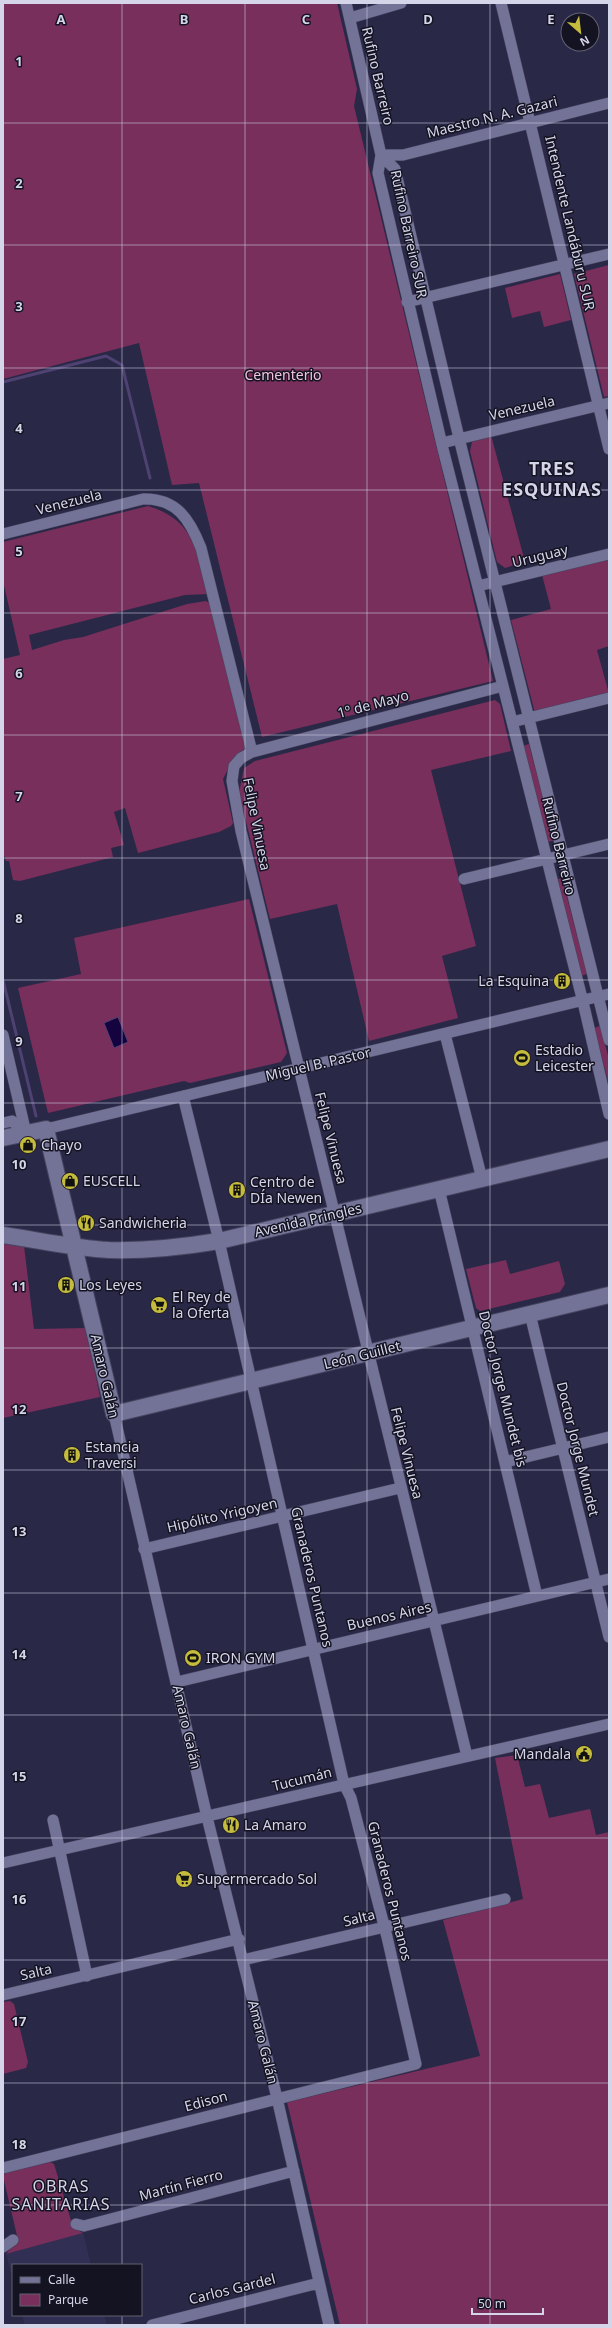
<svg xmlns="http://www.w3.org/2000/svg" width="612" height="2328" font-family="'Noto Sans',sans-serif">
<style>
.built{fill:#322f55}
.green{fill:#782f5c}
.water{fill:#14033e;stroke:#4e4272}
.lines{fill:none;stroke-linecap:round;stroke-linejoin:round}
.stream{stroke:#4e4272;stroke-width:3}
.street-casing{stroke:#45435e;stroke-width:12}
.secondary-casing{stroke:#45435e;stroke-width:18}
.street{stroke:#737297;stroke-width:11}
.secondary{stroke:#737297;stroke-width:16}
.grid{fill:none;stroke:#d5d5ea;stroke-width:1;stroke-opacity:0.55}
.labels{text-anchor:middle;stroke-width:3;stroke-linejoin:round;paint-order:stroke}
.street-label{font-size:14px;fill:#d5d5ea;stroke:#141321}
.park-label{font-size:14px;fill:#f2c2dc;stroke:#141321}
.poi-label{font-size:14px;fill:#d5d5ea;stroke:#141321;text-anchor:start}
.quarter-label{font-size:16px;letter-spacing:1px;fill:#d5d5ea;stroke:#141321}
.district-label{font-size:18px;font-weight:bold;letter-spacing:1px;fill:#d5d5ea;stroke:#141321}
.grid-label{font-size:13px;text-anchor:middle;font-weight:bold;fill:#d5d5ea;stroke:#141321;stroke-width:3;stroke-linejoin:round;paint-order:stroke}
</style>
<rect width="100%" height="100%" fill="#2a2847"/>
<path class="built" d="M83 2233 91 2265H13V2280L6 2254Z
M22 2315H104L107 2325H25Z"/>
<path class="green" d="M3 3H337L357 89 354 106 493 681 262 737 199 483 172 485 139 343 3 379Z
M609 265V396L604 397 574 274Z
M560 274 571 320 544 327 540 311 512 318 505 288Z
M491 435 525 562 505 568 497 562 470 451 472 442Z
M148 506C194 519 198 553 210 594L185 595 29 635 32 650 64 640 83 637 187 604 206 601 212 605 246 732 244 749 234 757 223 779 233 823 231 826 219 832 138 853 125 808 114 812 124 845 111 848 113 857 20 881 13 880 9 861H6L3 852V659L20 655 3 581V542Z
M609 558V646L597 650 609 694 535 713 511 620 551 609 542 575Z
M495 700 500 704 511 751 431 770 476 946 442 956 458 1018 369 1041 337 904 270 919 239 793 244 768 255 761Z
M529 744 554 840 548 842 523 746Z
M562 878 587 974 581 976 556 880Z
M249 899 287 1053 281 1062 190 1083 184 1081 48 1113 18 988 81 974 74 938Z
M600 1026 609 1059V1085L594 1028Z
M3 1243 24 1246 34 1329 86 1328 100 1397 3 1418Z
M506 1260 510 1274 559 1261 565 1284 560 1292 480 1311 476 1308 466 1269Z
M517 1755 525 1787 540 1784 549 1818 590 1809 596 1835 609 1832V2325H340L287 2102 480 2056 443 1920 523 1899 495 1758Z
M10 2001 14 2004 28 2062 26 2068 3 2074V2002Z
M48 2161 54 2164 73 2227 83 2233 6 2254 18 2240 3 2176 6 2172Z"/>
<path class="water" d="M118 1017 128 1042 114 1048 104 1023Z"/>
<g class="lines">
<path class="stream" d="M3 382 106 356 122 365 150 478
M3 980 36 1116"/>
<g class="street-casing">
<path id="street" d="M346 3 381 155 378 173 443 449 583 1002 609 1114
M501 3 609 449
M350 18 401 3
M381 155 395 169 459 438 609 1040
M381 155H403L609 103
M407 302 609 254
M442 443 609 403
M3 534 143 499C177 498 190 520 201 548L252 752
M478 586 609 554
M512 722 609 698
M464 879 609 844
M445 1034 482 1179
M3 1035 26 1133
M3 1123 12 1121 26 1133
M46 1129 609 994
M439 1189 537 1596
M530 1314 609 1637
M114 1414 207 1817 277 2098 329 2325
M505 1462 609 1437
M144 1549 400 1488
M177 1682 609 1579
M467 1756 241 831 232 781 234 766 241 758 252 752 503 686
M53 1820 87 1976
M3 1863 609 1724
M243 1960 505 1899
M3 1995 239 1939
M3 2168 416 2064 387 1937 351 1798 344 1784 219 1241 183 1096
M76 2224 84 2226 294 2171
M3 2247 13 2240
M152 2325 319 2283"/>
</g>
<g class="secondary-casing">
<path id="secondary" d="M3 1138 46 1129 114 1414 609 1295
M3 1235C38 1240 74 1248 109 1250 147 1251 183 1247 219 1241L609 1149"/>
</g>
<use href="#street" class="street"/>
<use href="#secondary" class="secondary"/>
</g>
<path class="grid" d="M122 3V2265M245 3V2325M367 3V2325M490 3V2325M3 123H609M3 245H609M3 368H609M3 490H609M3 613H609M3 735H609M3 858H609M3 980H609M3 1103H609M3 1225H609M3 1348H609M3 1470H609M3 1593H609M3 1715H609M3 1838H609M3 1960H609M3 2083H609M3 2205H609M122 2315V2325"/>
<defs>
<g id="building-disc" transform="scale(0.9)"><circle r="9.5" fill="#c5bc3d" stroke="#141321"/><path d="M-4-6H4V6H1V3H-1V6H-4ZM-2.5-4.3h1.7v1.8h-1.7ZM.8-4.3h1.7v1.8H.8ZM-2.5-1h1.7V.8h-1.7ZM.8-1h1.7V.8H.8Z" fill="#111"/></g>
<g id="stadium-disc" transform="scale(0.9)"><circle r="9.5" fill="#c5bc3d" stroke="#141321"/><path d="M0-5a6.5 5 0 1 0 0 10a6.5 5 0 1 0 0-10ZM-3.5-1.8h7v3.6h-7Z" fill="#111"/></g>
<g id="shop-disc" transform="scale(0.9)"><circle r="9.5" fill="#c5bc3d" stroke="#141321"/><path d="M-5-2.5h2.3a2.7 3.5 0 0 1 5.4 0H5L5.5 6h-11ZM-1.5-2.5h3a1.5 2.3 0 0 0-3 0Z" fill="#111"/></g>
<g id="restaurant-disc" transform="scale(0.9)"><circle r="9.5" fill="#c5bc3d" stroke="#141321"/><path d="M-5-6h1v4h1v-4h1v4h1v-4h1v5L-1.5 .5V6h-2V.5L-5-1ZM5-6V6H3V1.5H1.5Q1.5-4 5-6Z" fill="#111"/></g>
<g id="supermarket-disc" transform="scale(0.9)"><circle r="9.5" fill="#c5bc3d" stroke="#141321"/><path d="M-6-5.5h2.5l.6 2H6L4.5 2H-2.5L-4.4-4H-6ZM-1.5 3.2a1.3 1.3 0 1 0 .1 0ZM3 3.2a1.3 1.3 0 1 0 .1 0Z" fill="#111"/></g>
<g id="civic-disc" transform="scale(0.9)"><circle r="9.5" fill="#c5bc3d" stroke="#141321"/><path d="M-.6-6.5H3V-4.5H.6V-3L4-1V1h2V6H-6V1h2V-1L-.6-3ZM-1.2 2.5V6h2.4V2.5Z" fill="#111"/></g>
</defs>
<g fill-rule="evenodd">
<use href="#building-disc" x="562" y="981"/>
<use href="#stadium-disc" x="522" y="1058"/>
<use href="#shop-disc" x="28" y="1145"/>
<use href="#shop-disc" x="70" y="1181"/>
<use href="#building-disc" x="237" y="1190"/>
<use href="#restaurant-disc" x="86" y="1223"/>
<use href="#building-disc" x="66" y="1285"/>
<use href="#supermarket-disc" x="159" y="1305"/>
<use href="#building-disc" x="72" y="1455"/>
<use href="#stadium-disc" x="193" y="1658"/>
<use href="#civic-disc" x="584" y="1754"/>
<use href="#restaurant-disc" x="231" y="1825"/>
<use href="#supermarket-disc" x="184" y="1879"/>
</g>
<g class="labels">
<g class="street-label">
<text transform="translate(378 76) rotate(77)" y="5">Rufino Barreiro</text>
<text transform="translate(492 117) rotate(-14)" y="5">Maestro N. A. Gazari</text>
<text transform="translate(570 223) rotate(77)" y="5">Intendente Landáburu SUR</text>
<text transform="translate(409 234) rotate(78)" y="5">Rufino Barreiro SUR</text>
<text transform="translate(522 408) rotate(-13)" y="5">Venezuela</text>
<text transform="translate(69 502) rotate(-14)" y="5">Venezuela</text>
<text transform="translate(540 556) rotate(-14)" y="5">Uruguay</text>
<text transform="translate(373 704) rotate(-15)" y="5">1º de Mayo</text>
<text transform="translate(257 824) rotate(79)" y="5">Felipe Vinuesa</text>
<text transform="translate(559 846) rotate(76)" y="5">Rufino Barreiro</text>
<text transform="translate(318 1064) rotate(-13)" y="5">Miguel B. Pastor</text>
<text transform="translate(331 1138) rotate(76)" y="5">Felipe Vinuesa</text>
<text transform="translate(308 1220) rotate(-13)" y="5">Avenida Pringles</text>
<text transform="translate(362 1355) rotate(-14)" y="5">León Guillet</text>
<text transform="translate(105 1376) rotate(77)" y="5">Amaro Galán</text>
<text transform="translate(503 1389) rotate(76)" y="5">Doctor Jorge Mundet bis</text>
<text transform="translate(578 1449) rotate(76)" y="5">Doctor Jorge Mundet</text>
<text transform="translate(407 1453) rotate(76)" y="5">Felipe Vinuesa</text>
<text transform="translate(222 1515) rotate(-13)" y="5">Hipólito Yrigoyen</text>
<text transform="translate(312 1577) rotate(77)" y="5">Granaderos Puntanos</text>
<text transform="translate(389 1616) rotate(-13)" y="5">Buenos Aires</text>
<text transform="translate(187 1727) rotate(77)" y="5">Amaro Galán</text>
<text transform="translate(302 1779) rotate(-14)" y="5">Tucumán</text>
<text transform="translate(390 1891) rotate(76)" y="5">Granaderos Puntanos</text>
<text transform="translate(359 1918) rotate(-14)" y="5">Salta</text>
<text transform="translate(36 1972) rotate(-13)" y="5">Salta</text>
<text transform="translate(263 2042) rotate(76)" y="5">Amaro Galán</text>
<text transform="translate(206 2101) rotate(-15)" y="5">Edison</text>
<text transform="translate(181 2185) rotate(-15)" y="5">Martín Fierro</text>
<text transform="translate(232 2289) rotate(-14)" y="5">Carlos Gardel</text>
</g>
<g class="park-label">
<text x="283" y="380">Cementerio</text>
</g>
<g class="poi-label">
<text x="549" y="986" text-anchor="end">La Esquina</text>
<text x="535" y="1055">Estadio<tspan x="535" dy="16">Leicester</tspan></text>
<text x="41" y="1150">Chayo</text>
<text x="83" y="1186">EUSCELL</text>
<text x="250" y="1187">Centro de<tspan x="250" dy="16">DÍa Newen</tspan></text>
<text x="99" y="1228">Sandwicheria</text>
<text x="79" y="1290">Los Leyes</text>
<text x="172" y="1302">El Rey de<tspan x="172" dy="16">la Oferta</tspan></text>
<text x="85" y="1452">Estancia<tspan x="85" dy="16">Traversi</tspan></text>
<text x="206" y="1663">IRON GYM</text>
<text x="571" y="1759" text-anchor="end">Mandala</text>
<text x="244" y="1830">La Amaro</text>
<text x="197" y="1884">Supermercado Sol</text>
</g>
<g class="quarter-label">
<text x="61" y="2192">OBRAS<tspan x="61" dy="18">SANITARIAS</tspan></text>
</g>
<g class="district-label">
<text x="552" y="475">TRES<tspan x="552" dy="21">ESQUINAS</tspan></text>
</g>
</g>
<g class="grid-label">
<text x="61" y="24">A</text>
<text x="184" y="24">B</text>
<text x="306" y="24">C</text>
<text x="428" y="24">D</text>
<text x="551" y="24">E</text>
<text x="19" y="66">1</text>
<text x="19" y="188">2</text>
<text x="19" y="311">3</text>
<text x="19" y="433">4</text>
<text x="19" y="556">5</text>
<text x="19" y="678">6</text>
<text x="19" y="801">7</text>
<text x="19" y="923">8</text>
<text x="19" y="1046">9</text>
<text x="19" y="1169">10</text>
<text x="19" y="1291">11</text>
<text x="19" y="1414">12</text>
<text x="19" y="1536">13</text>
<text x="19" y="1659">14</text>
<text x="19" y="1781">15</text>
<text x="19" y="1904">16</text>
<text x="19" y="2026">17</text>
<text x="19" y="2149">18</text>
</g>
<rect width="612" height="2328" fill="none" stroke="#d5d5ea" stroke-width="8"/>
<rect x="12" y="2264" width="130" height="52" fill="#141321" stroke="#616171"/>
<rect x="20" y="2277" width="20" height="6" fill="#737297" stroke="#616171"/>
<text x="48" y="2284" font-size="12" fill="#d5d5ea">Calle</text>
<rect x="20" y="2294" width="20" height="12" fill="#782f5c" stroke="#616171"/>
<text x="48" y="2304" font-size="12" fill="#d5d5ea">Parque</text>
<g transform="translate(580 32) rotate(152)"><circle r="19" fill="#141321" stroke="#616171"/>
<path d="M0-3L7 15L0 10L-7 15Z" fill="#c5bc3d"/>
<text y="-6" font-size="11" font-weight="bold" text-anchor="middle" fill="#d5d5ea">N</text>
</g>
<path d="M472 2308v6h71v-6" fill="none" stroke="#d5d5ea" stroke-width="2"/>
<text x="478" y="2308" font-size="12" fill="#d5d5ea" stroke="#141321" stroke-width="3" paint-order="stroke">50 m</text>
</svg>
